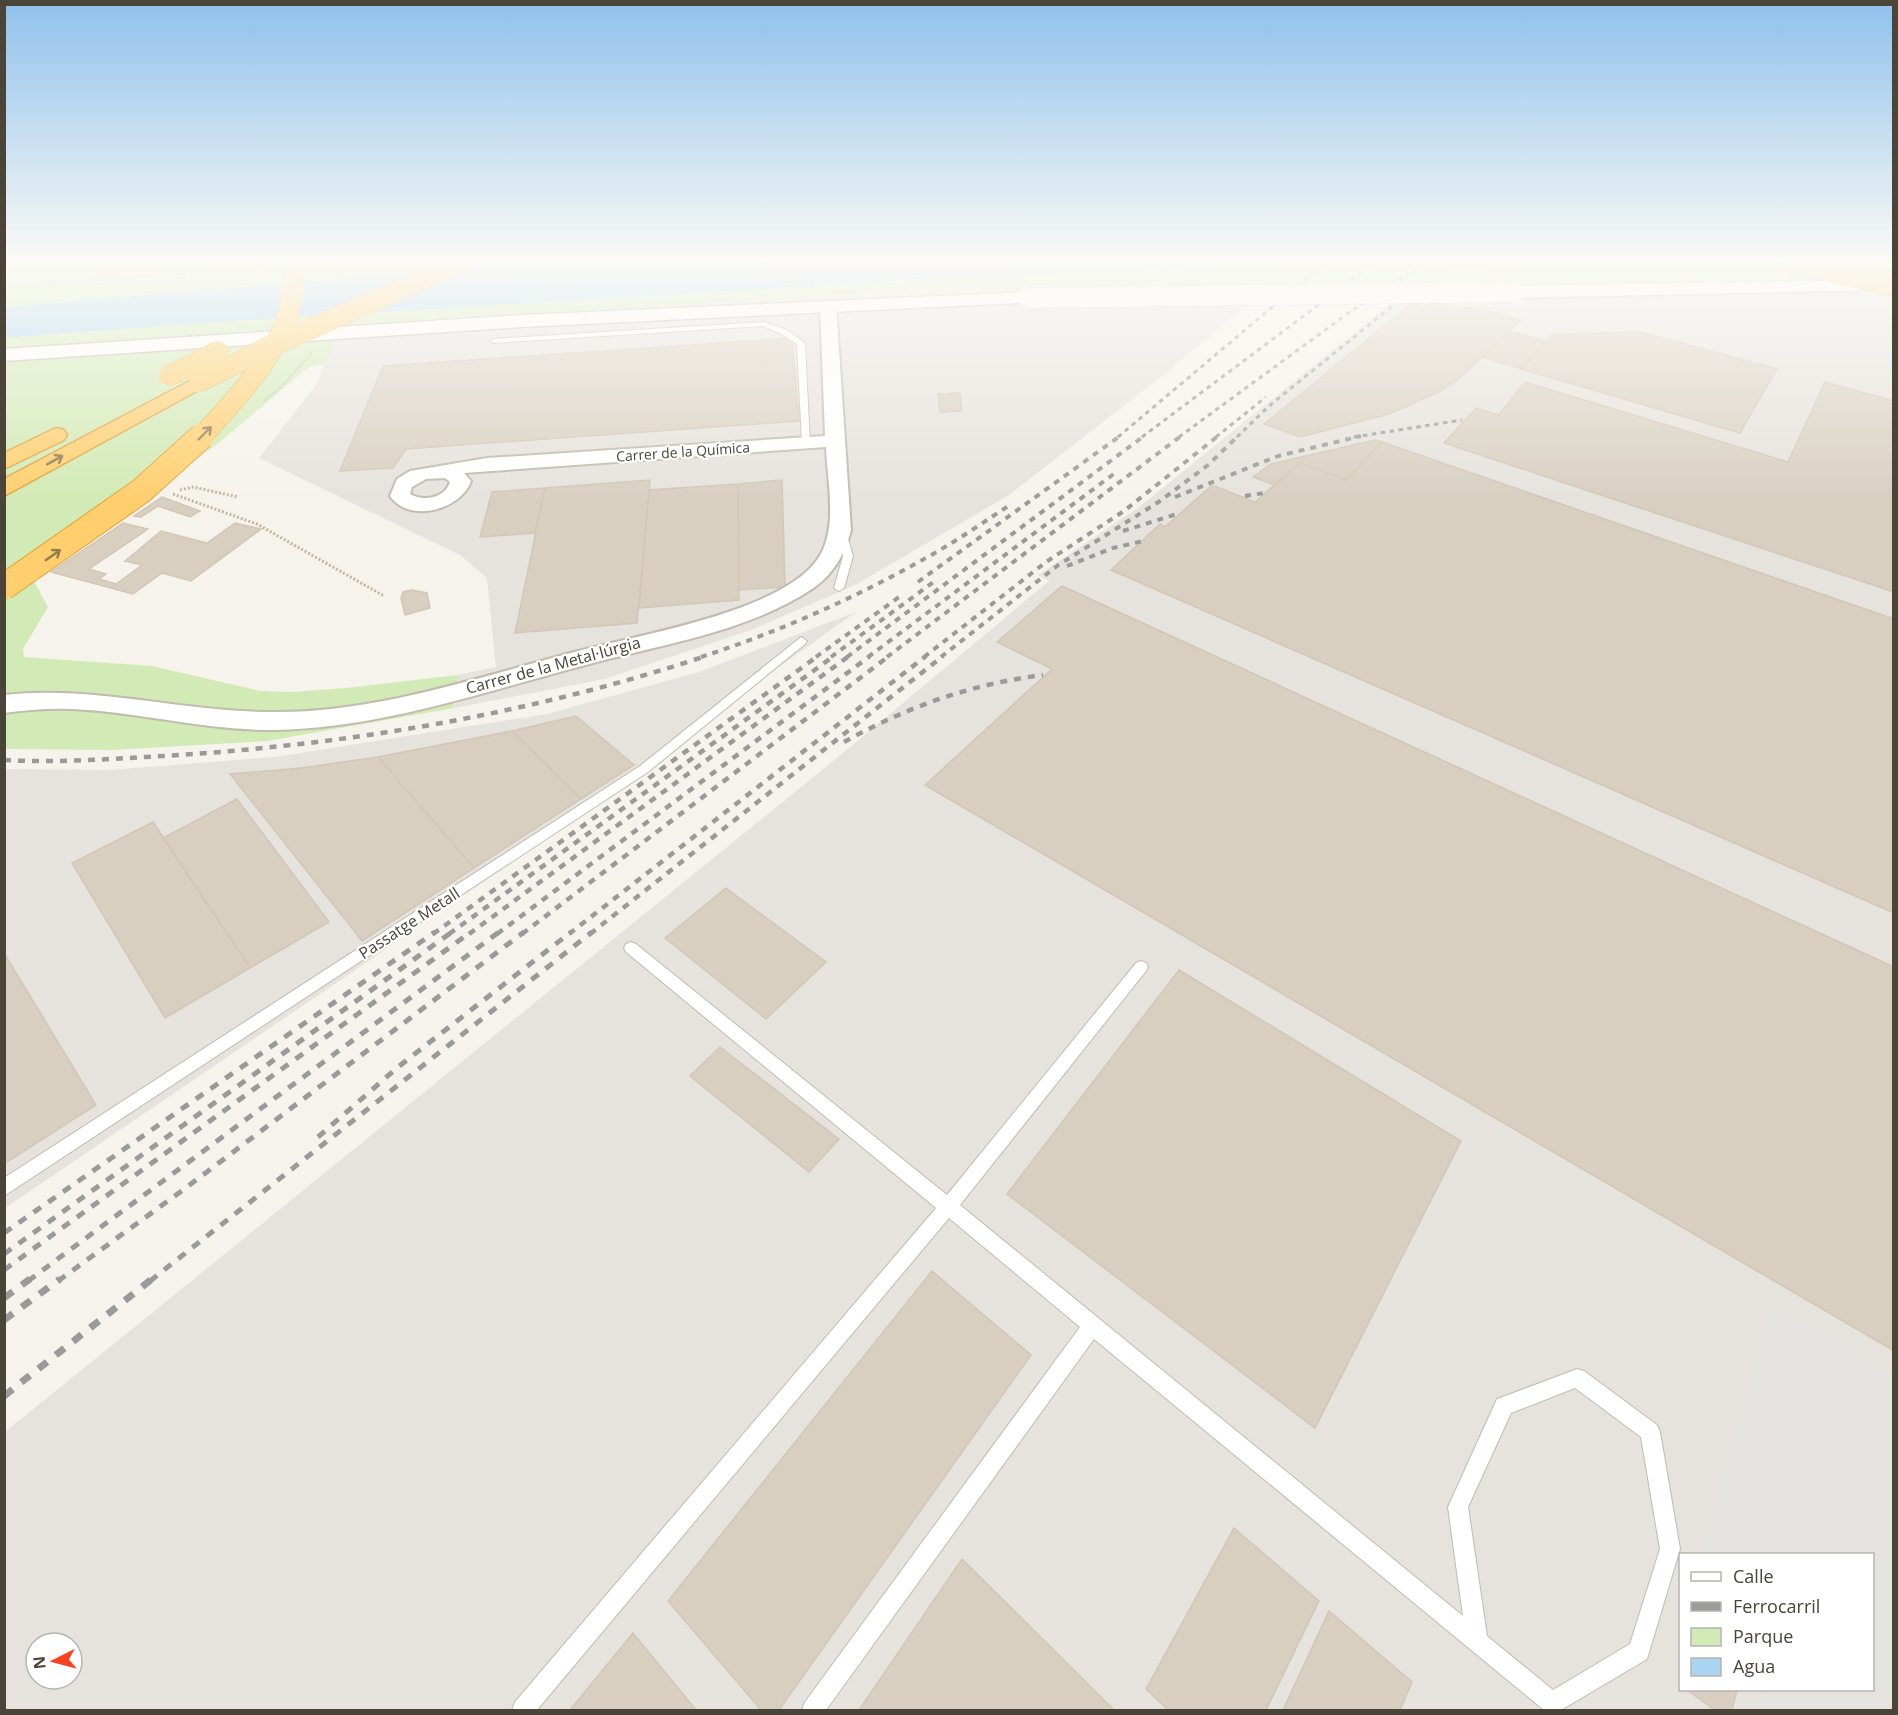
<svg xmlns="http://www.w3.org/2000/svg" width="1898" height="1715" font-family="'Open Sans',sans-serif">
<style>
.industrial{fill:#e6e2dd;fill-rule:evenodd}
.green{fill:#d2eab5}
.parking{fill:#e5e3e0}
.water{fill:#a9d4f2}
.building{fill:#d8cfc1;stroke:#d3c7b4;stroke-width:1.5}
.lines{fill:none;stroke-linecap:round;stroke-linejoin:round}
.service-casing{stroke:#c2bbae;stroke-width:2}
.minor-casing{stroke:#c2bbae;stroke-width:4}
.tertiary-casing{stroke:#c2bbae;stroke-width:3}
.motorway-casing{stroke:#e0a43c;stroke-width:3}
.path-far1{stroke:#c4b79f;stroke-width:2;stroke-dasharray:1.5 1.5;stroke-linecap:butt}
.path{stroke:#c4b79f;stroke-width:3;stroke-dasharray:2 2;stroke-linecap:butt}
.service{fill:#fff;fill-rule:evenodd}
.minor{fill:#fff;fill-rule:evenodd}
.tertiary{fill:#fff;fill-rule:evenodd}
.motorway{fill:#ffcf6e;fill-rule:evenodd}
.rail-far4{stroke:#9a9a9a;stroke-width:3;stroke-dasharray:4.5 4.5;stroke-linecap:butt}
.rail-far3{stroke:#9a9a9a;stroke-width:4;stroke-dasharray:6 6;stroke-linecap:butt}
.rail-far2{stroke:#9a9a9a;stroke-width:4.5;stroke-dasharray:7 7;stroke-linecap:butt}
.rail-far1{stroke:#9a9a9a;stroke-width:5;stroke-dasharray:9 9;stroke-linecap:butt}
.rail{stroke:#9a9a9a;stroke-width:7;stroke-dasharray:11 11;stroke-linecap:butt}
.tertiary-bridge-casing{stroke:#c2bbae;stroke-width:21;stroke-linecap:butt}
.motorway-bridge-far1-casing{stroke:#e0a43c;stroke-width:21;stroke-linecap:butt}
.motorway-bridge-casing{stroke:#e0a43c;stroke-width:27;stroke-linecap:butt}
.tertiary-bridge{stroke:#fff;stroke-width:20}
.motorway-bridge-far1{stroke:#ffcf6e;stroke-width:20}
.motorway-bridge{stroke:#ffcf6e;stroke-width:25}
.oneway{stroke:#937c4e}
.labels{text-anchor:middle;stroke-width:4.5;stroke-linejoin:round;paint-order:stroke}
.far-street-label{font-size:14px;fill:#4b4439;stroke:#fff}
.street-label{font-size:16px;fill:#4b4439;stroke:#fff}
</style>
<rect width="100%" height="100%" fill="#f6f3ec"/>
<path class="industrial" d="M1842 281 1893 291V1710H5V1432L848 749 1049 581 1038 575 1138 508 1394 300 1407 285ZM1680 1554H1872V1690H1680ZM36 1643H72V1679H36Z
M1259 287 1248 304 1156 381 1009 495 855 585 751 630 605 679 455 708 458 675 496 667 487 578 460 555 259 458 317 384 339 326 919 290Z
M856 612 370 960 5 1208V769L109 770 275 757 547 714 699 672Z"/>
<path class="green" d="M4 261H550L5 307Z
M1737 261H1893V291L1842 281 919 290 340 326 326 363 308 368 221 441 34 581 48 607 23 649 24 657 152 666 260 691 293 692 346 688 458 675 454 708 267 741 111 750 5 749V338L185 324 926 279 1263 265Z"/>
<path class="parking" d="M1774 1302 1893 1374V1710H1755L1761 1690H1872V1554H1700Z"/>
<path class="water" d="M550 261H1737L1263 265 926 279 185 324 5 338V307Z"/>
<path class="building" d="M1433 302 1454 309 1477 308 1521 320 1459 379 1441 391 1389 414 1300 437 1264 424 1411 304 1425 308Z
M1510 331 1546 341 1521 369 1482 357Z
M1641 332 1777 369 1740 433 1521 369 1552 334Z
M792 338 799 421 406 449 393 468 340 471 383 366Z
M1525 382 1788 462 1825 382 1894 401V592L1444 443 1476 408 1499 415Z
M960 393 962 411 940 412 938 394Z
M1375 440 1382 442 1347 480 1300 463 1275 485 1253 477 1271 464Z
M1382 442 1894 619V913L1111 570 1160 524 1165 527 1212 485 1255 502 1300 463 1347 480Z
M650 480 637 623 515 633 545 488Z
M782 480 785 587 739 590 738 484Z
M738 484 739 600 639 608 649 490Z
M545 488 535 533 480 537 492 492Z
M162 497 200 511 190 517 158 506 141 517 134 516Z
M123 523 148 529 89 569 106 574 99 579 116 584 142 565 125 561 161 531 207 543 235 523 261 529 191 581 162 573 133 594 51 572Z
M1062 586 1894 967V1351L925 785 1052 669 997 642Z
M412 590 427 593 430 608 405 615 401 598 403 592Z
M576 716 634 765 581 799 512 731Z
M512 731 581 799 474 868 378 757Z
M378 757 474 868 362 941 230 774 301 768Z
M237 799 329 922 250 968 163 838Z
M153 822 250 968 165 1018 72 863Z
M726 888 826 962 766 1019 665 938Z
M4 953 96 1105 4 1164Z
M1179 970 1461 1141 1315 1428 1007 1194Z
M720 1047 839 1139 809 1172 690 1076Z
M932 1271 1031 1355 779 1710H761L668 1601Z
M1234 1528 1319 1601 1266 1710H1168L1146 1689Z
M962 1559 1114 1710H859Z
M1329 1611 1412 1682 1400 1710H1283Z
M633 1633 696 1710H570Z
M1687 1690H1737L1732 1710H1715Z"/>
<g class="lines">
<g class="service-casing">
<path id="service" d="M764 322 787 330 805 343 810 445 802 443 797 344 781 334 763 326 494 343 490 341 494 339Z
M841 529 846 532 853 556 844 588 839 591 834 588 843 556 836 532Z
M801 637 807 641 805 644 648 772 4 1196V1178L640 766Z
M631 942 636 944 947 1195 1136 963 1141 961 1146 963 1148 967 1146 971 960 1205 1463 1616 1448 1507 1497 1399 1577 1369 1584 1371 1657 1425 1660 1432 1680 1549 1647 1659 1561 1710H1544L1094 1339 826 1710H802L805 1702 1080 1327 949 1218 537 1710H512L515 1702 936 1208 626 952 624 948 626 944ZM1575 1388 1641 1437 1660 1549 1630 1644 1553 1690 1487 1636 1468 1507 1511 1413Z"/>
</g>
<g class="minor-casing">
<path id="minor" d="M828 300 836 305 851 530C845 554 833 575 812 589 747 632 663 644 589 664 487 691 382 728 275 730 207 731 140 712 72 709 49 708 27 710 4 713V695C95 685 182 712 272 712 376 713 479 677 578 651 638 635 780 612 817 560 839 530 827 482 826 447L464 473 471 481C461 510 409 524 390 496L397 479 410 471 487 458 825 436 820 305ZM445 478 450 482C445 498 424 502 410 494L412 487 426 479Z"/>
</g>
<g class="tertiary-casing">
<path id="tertiary" d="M1872 280 1878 282 1881 286 1878 290 1513 298 1504 292 1513 286Z
M1029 292 1038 298 1036 302 522 327 4 361V349L522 315Z"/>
</g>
<g class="motorway-casing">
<path id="motorway" d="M199 376 206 378 209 382 206 386 4 496V479Z
M56 428 64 430 67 435 64 440 4 469V453Z"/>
</g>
<path class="path-far1" d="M1326 261 1364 265 1386 261
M316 264 366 261
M1375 265 1507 268
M1278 272 1296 266 1340 264
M4 287 273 267
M264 401 279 389 312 353"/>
<path class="path" d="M180 490 193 487 238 497
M173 494 257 524 384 596"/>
<use href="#service" class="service"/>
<use href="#minor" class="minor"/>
<use href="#tertiary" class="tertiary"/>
<use href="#motorway" class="motorway"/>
<path class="rail-far4" d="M1118 437 1327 261
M1142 437 1377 261
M1179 437 1351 311 1428 261
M1216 437 1266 397
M1237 437 1269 406 1396 303
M1354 437 1462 420"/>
<path class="rail-far3" d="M1245 496 1264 493
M1175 497 1278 456 1361 436
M1123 531 1180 513
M1067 566 1113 548 1143 541
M918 582 1120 436
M701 657C778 632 853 599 924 559 954 543 982 523 1010 505
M816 657 899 597
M831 657 935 581
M847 657 1144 436
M868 657 1115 473
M887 657 1181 436
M924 657 1046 562 1124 511 1218 436
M941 657 1057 566 1160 501 1208 465 1238 436"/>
<path class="rail-far2" d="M844 742C907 707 971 684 1043 675
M4 760C57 763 110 759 163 756 347 745 531 714 706 656
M433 934 818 656
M449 934 834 656
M469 934 849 656
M497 934 870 656
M522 934 889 656
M569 934 926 656
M590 934 943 656"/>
<path class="rail-far1" d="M318 1137 398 1067 571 932
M4 1233 435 932
M4 1254 452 932
M4 1270 471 932
M28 1281 499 932
M58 1281 183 1190 524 932
M150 1281 592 932"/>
<path class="rail" d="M4 1298 30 1279
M4 1320 60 1279
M4 1396 152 1279"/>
<g class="tertiary-bridge-casing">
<path id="tertiary-bridge" d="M1029 298 1513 292"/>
</g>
<g class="motorway-bridge-far1-casing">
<path id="motorway-bridge-far1" d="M1786 261 1894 286
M169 376 218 351
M199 382 269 347 464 261
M201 437C232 404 280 353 290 307 293 293 293 276 295 261"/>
</g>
<g class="motorway-bridge-casing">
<path id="motorway-bridge" d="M4 587 141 491 202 436"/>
</g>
<use href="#tertiary-bridge" class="tertiary-bridge"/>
<use href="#motorway-bridge-far1" class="motorway-bridge-far1"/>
<use href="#motorway-bridge" class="motorway-bridge"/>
</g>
<defs><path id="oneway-shaft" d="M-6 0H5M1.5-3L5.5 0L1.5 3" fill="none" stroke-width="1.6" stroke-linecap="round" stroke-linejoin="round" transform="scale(1.5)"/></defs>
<g class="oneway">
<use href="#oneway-shaft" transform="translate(205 433) rotate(-45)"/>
<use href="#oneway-shaft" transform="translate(55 460) rotate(-29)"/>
<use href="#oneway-shaft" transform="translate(53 555) rotate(-35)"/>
</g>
<linearGradient id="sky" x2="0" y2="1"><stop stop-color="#8fc1ec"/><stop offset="0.52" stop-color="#fbfaf6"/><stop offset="1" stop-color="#fbfaf6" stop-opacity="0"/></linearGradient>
<rect width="1898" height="501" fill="url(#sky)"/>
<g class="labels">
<g class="far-street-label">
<text transform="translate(683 452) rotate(-4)" y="5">Carrer de la Química</text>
</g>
<g class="street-label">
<text transform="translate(553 665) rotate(-15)" y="6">Carrer de la Metal·lúrgia</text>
<text transform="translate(409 923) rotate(-33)" y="6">Passatge Metall</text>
</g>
</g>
<rect width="1898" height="1715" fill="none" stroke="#4b4439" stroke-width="12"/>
<rect x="1679" y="1553" width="195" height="138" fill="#ffffff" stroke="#b7b4b0" stroke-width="1.5"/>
<rect x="1691" y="1572" width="30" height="9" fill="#ffffff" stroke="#b7b4b0" stroke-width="1.5"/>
<text x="1733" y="1583" font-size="18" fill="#4b4439">Calle</text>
<rect x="1691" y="1602" width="30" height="9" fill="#9a9a9a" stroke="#b7b4b0" stroke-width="1.5"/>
<text x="1733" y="1613" font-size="18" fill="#4b4439">Ferrocarril</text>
<rect x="1691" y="1628" width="30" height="18" fill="#d2eab5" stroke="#b7b4b0" stroke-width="1.5"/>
<text x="1733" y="1643" font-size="18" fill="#4b4439">Parque</text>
<rect x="1691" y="1658" width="30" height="18" fill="#a9d4f2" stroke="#b7b4b0" stroke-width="1.5"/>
<text x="1733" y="1673" font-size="18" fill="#4b4439">Agua</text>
<g transform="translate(54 1661) rotate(264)"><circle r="28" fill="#ffffff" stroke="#b7b4b0" stroke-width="1.5"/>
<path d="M0-4.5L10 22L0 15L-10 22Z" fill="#fc3f1d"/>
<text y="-9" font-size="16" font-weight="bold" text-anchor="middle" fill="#4b4439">N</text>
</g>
</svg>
